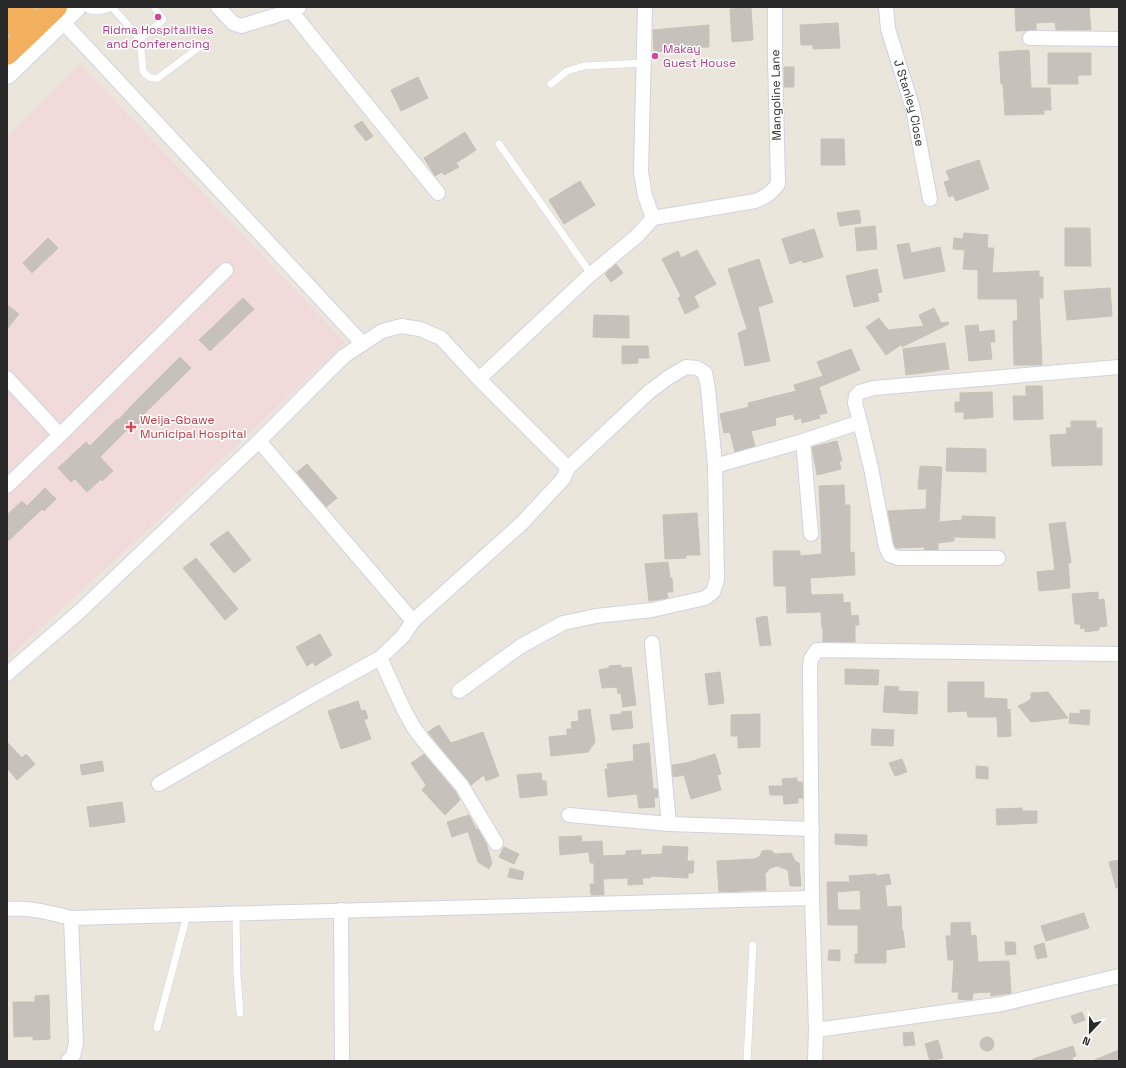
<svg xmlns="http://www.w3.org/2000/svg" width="1126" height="1068" font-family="'Space Grotesk',sans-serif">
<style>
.medical{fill:#f1dbda}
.building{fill:#c6c2bb;stroke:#c5c2b6;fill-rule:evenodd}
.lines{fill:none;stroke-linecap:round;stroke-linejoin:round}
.lane-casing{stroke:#d1d2e1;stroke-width:8}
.street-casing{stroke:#d1d2e1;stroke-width:16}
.secondary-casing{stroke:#d1d2e1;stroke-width:22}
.highway-casing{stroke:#c7c7c7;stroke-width:24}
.lane{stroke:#fff;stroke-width:7}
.street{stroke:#fff;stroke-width:14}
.secondary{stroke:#fff;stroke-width:20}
.highway{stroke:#f2b05f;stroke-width:22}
.hotel-dot{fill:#d1479c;stroke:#fff;stroke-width:1.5}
.health-dot{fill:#e0444e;stroke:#fff;stroke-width:1.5}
.labels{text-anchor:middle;stroke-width:3;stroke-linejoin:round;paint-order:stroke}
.hotel-label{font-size:12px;fill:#b23c85;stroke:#fff}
.street-label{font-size:12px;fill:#292929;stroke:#fff}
.health-label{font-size:12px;fill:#be3a42;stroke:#fff;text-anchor:start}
</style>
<rect width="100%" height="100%" fill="#eae6dc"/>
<path class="medical" d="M80 64 345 342 167 512 7 659V137Z"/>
<path class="building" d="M1015 7H1089L1091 30H1056L1055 22 1036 23V30L1016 31Z
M751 8 753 40 732 42 730 9Z
M838 23 840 48 813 49V45H801L800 25Z
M709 25V47L678 48V50L654 52 653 30Z
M1029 50 1031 88H1050L1051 110H1044V114L1005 115 1003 84H1001L999 52Z
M1048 53H1091V75H1078V84H1048Z
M784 67H794V87H784Z
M418 77 428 98 401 111 391 90Z
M362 121 373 136 366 141 354 126Z
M465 132 476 150 456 163 459 167 444 175 442 172 435 176 424 158Z
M821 139H844L845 165H821Z
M979 160 989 189 956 201 953 195 949 197 944 182 950 180 946 171Z
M580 181 595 205 564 224 549 200Z
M859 210 861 223 840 226 837 213Z
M875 226 877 249 857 251 855 228Z
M1065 228H1090L1091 266H1065Z
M814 229 823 257 803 263 802 260 790 264 782 239Z
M964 233 988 235 987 248H994L992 273 1039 271V277H1043V298H1039L1042 365H1014L1013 321H1018L1017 299H978V270L963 269 965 250 953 249 954 238 963 239Z
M48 238 58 248 32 273 23 263Z
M909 243 911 253 940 247 945 271 904 279 897 245Z
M697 250 716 284 694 296 699 307 685 314 678 298 681 296 662 259 678 251 681 258Z
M759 259 773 302 758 307 770 361 745 366 738 333 747 329 728 269Z
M616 264 623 273 611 282 605 274Z
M877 269 882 292 877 293 879 301 854 307 846 276Z
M1110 288 1112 316 1067 320 1064 291Z
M243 298 254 309 210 351 199 340Z
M7 305 19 314 7 329Z
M934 308 941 323 948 322 949 324 902 347V344L886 355 866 327 879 318 888 330 924 326 919 315Z
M594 315 629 316V338L593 337Z
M978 325 979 332 994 330 995 342H990L992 359 969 361 965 326Z
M945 343 949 369 906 375 903 349Z
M622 346H648L649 358H638V363L622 364Z
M851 349 860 370 819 387 827 413 819 415 820 418 802 423 801 418 795 420 793 414 775 418 776 425 751 431 755 446 735 452 730 432 724 433 720 414 749 407 748 403 796 391 794 385 823 376 817 362Z
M180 357 191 368 142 416 144 418 132 430 129 428 100 457 113 471 102 481 101 479 87 492 75 479 71 482 58 468 86 442 90 446 117 419 118 420 139 398Z
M1026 386H1042L1043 419 1014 420 1013 396H1026Z
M992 392 993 417 964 419V412H955V402H960V393Z
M1071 421H1096V428H1102V465L1052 466 1050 435 1067 434 1066 428H1071Z
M837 441 842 461H839L841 469 817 475 812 447Z
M947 448 986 449V472L946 471Z
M307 464 337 498 326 507 297 472Z
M920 466 942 467 939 522 962 520V516L995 517V538L954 537V541L938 543V550H924L925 547 896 548 894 544 888 511 926 509 927 489H918Z
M844 485 845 505H850V553L854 552 855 575 810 578 811 595 843 594V603L850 602 851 616 858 615 859 625H855V642H823V628H822L821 612 787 613 786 586H774L773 551H800V556L822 554 819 486Z
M45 488 56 499 44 511 42 509 7 542V515L22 501 27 506Z
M697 513 700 555H686V558L665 559 663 515Z
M1065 522 1071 563H1068L1070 588 1039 591 1037 572 1055 570 1049 524Z
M228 531 251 560 234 573 210 544Z
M196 558 238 609 225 620 183 568Z
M668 562 670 578H672L673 592H667L668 598 649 601 645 564Z
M1098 592V600L1104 599 1107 626 1099 627V630L1085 632V628L1081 629 1080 624H1075L1072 594Z
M767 616 771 645 760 646 756 618Z
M320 634 332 655 315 666 313 662 307 666 296 647Z
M621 665V668L631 667 636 705 623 707 621 693 618 694 617 687 602 688 599 670 609 668V666Z
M845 669 879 670 878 685 845 684Z
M720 672 724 703 709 705 705 674Z
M948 682H984V698L1007 699V710L1010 709 1011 736 998 737 997 717H968L967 711 948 712Z
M885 686 899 687 898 691 918 692 917 714 883 712Z
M1048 692 1068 718 1031 722 1018 706 1025 703 1031 699V693Z
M358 701 361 711 365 710 368 718 364 720 371 739 341 749 328 711Z
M590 709 595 742 588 752 551 756 549 737 567 735V729H572L571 722 579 721 578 711Z
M1080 710H1090L1089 725 1069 723 1070 713 1080 714Z
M631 711 633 728 612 730 610 715 622 714 621 712Z
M760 714V747L738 748V736H731V715Z
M439 725 451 743 483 732 499 776 486 781 484 775 471 785 428 732Z
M872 729 894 730 893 746 871 745Z
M7 742 22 758 26 754 35 764 17 780 7 768Z
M649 743 653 789H657L658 797 654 798 655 807 639 808 637 794 608 797 605 769H608L607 764 634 761 633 745Z
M424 754 455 791 460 800 445 815 422 790 426 785 411 763Z
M715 754 721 774 717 775 721 790 691 799 684 775 673 777 672 765 686 763Z
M902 759 907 772 895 776 889 763Z
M102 761 104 771 82 775 80 765Z
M976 766 988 767V779L976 778Z
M541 773 542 781H546L547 795 520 798 517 775Z
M797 778V782H802L803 798H798V803L784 804 783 795H770L769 786H783L782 779Z
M122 802 125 822 90 827 87 807Z
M1022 808V811H1037V823L997 825 996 809Z
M469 815 476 829 452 837 447 822Z
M478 829 486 843 492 863 489 869 478 862 468 831Z
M835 834 867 835V846L835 844Z
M581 836 582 842 602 841 603 856 626 855V851L641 850V855L662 854 663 846 688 847 687 861H694L693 873H688V878L650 876 651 878H642L643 884 628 885V878L603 879 604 895H591L590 884H594V863H590L589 852 560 855 559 837Z
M504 847 519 854 514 864 499 857Z
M767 850 772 851 775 854 791 853 795 861 799 863 801 886H790L788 870 777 866 770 868 765 874 766 890 719 892 717 861 755 859 760 856 762 851Z
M1119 860V888H1116L1109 862Z
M510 868 524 872 522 880 508 877Z
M876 874 877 876 889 874 891 884 885 885 887 907 901 906 902 931H903L905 947 886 950V963H855V954H858V925H828L827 882H850L849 876ZM860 890 861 910H838L837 892Z
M1084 913 1089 928 1046 941 1041 926Z
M970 922 971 936 976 935 978 962 1009 961 1011 993 991 996V992L973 993 972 1000 958 999 959 992H952L954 960H948L946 936H951V923Z
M1005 942H1015L1016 954 1006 955Z
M1044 943 1047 957 1037 959 1034 946Z
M829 950H840V961L828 960Z
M49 995 50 1039 33 1040V1036L14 1037 13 1002H35V996Z
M1082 1012 1085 1020 1074 1024 1071 1016Z
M913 1032 915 1045 904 1046 903 1033Z
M980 1044a7 7 0 1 1 14 0a7 7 0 1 1-14 0Z
M938 1040 943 1058 930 1061 925 1044Z
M1073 1046 1076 1056 1072 1057 1073 1061H1033V1059Z
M1119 1050V1061H1092Z"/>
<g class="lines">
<g class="lane-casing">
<path id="lane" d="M85 7C94 13 102 11 112 7L140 39
M154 7 163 19 162 21 140 39 143 71C147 77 151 79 158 78L198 48
M551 84 567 71 584 66 644 63
M499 144 591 274
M236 913 237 976 240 1013
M157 1028 187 915
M747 1061 753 945"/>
</g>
<g class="street-casing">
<g id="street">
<path d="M218 7 233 23 241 26 291 11 299 7"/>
<path d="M645 7 641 172 645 196 653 218"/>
<path id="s1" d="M886 7 888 29 913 109 930 199"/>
<path d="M291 11 438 193"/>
<path d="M62 21 362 343"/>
<path d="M1030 38 1119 39"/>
<path d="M7 378 60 435"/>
<path d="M479 379 591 274 637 236 653 218 755 201C766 197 771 193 778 184L775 57V7"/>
<path d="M860 422 871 468 886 547 890 555 898 558H998"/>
<path d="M259 441 413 621"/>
<path d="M803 441 811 534"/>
<path d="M715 466 803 441 860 422 855 403 856 396 860 392 874 388 1119 367"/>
<path d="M7 486 60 435 226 270"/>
<path d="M652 643 669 824"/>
<path d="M380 658 404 710 414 728 423 740 462 786 496 843"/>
<path d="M7 674 79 612 259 441 344 356 382 331 401 326 420 329 441 338 479 379 568 468"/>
<path d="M159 784 309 697 380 658 403 636 413 621 522 523 563 479 568 468 649 392 669 377 686 367 697 368 705 373 708 388 715 466 717 579 713 592 705 598 652 610 596 616 563 623 521 646 459 691"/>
<path d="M569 815 669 824 812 829"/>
<path d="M7 909C28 907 51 913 71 918"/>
<path d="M341 910 342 1061"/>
<path d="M816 1030 1002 1004 1119 976"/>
<path d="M68 1061 73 1056 76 1043 71 918 812 898"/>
<path d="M815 1061 816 1030 812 898 810 667 811 659 817 650 1119 654"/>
</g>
</g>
<g class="secondary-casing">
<path id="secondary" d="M7 74 76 7"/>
</g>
<g class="highway-casing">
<path id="highway" d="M7 24 25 7
M7 54 56 7"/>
</g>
<use href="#lane" class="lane"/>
<use href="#street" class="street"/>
<use href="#secondary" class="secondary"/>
<use href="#highway" class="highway"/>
</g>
<g class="hotel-dot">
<circle cx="158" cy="17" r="4"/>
<circle cx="655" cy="56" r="4"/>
</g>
<path class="health-dot" d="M129 421h4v4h4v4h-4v4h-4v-4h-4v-4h4z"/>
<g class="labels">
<g class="hotel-label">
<text x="158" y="34">Ridma Hospitalities<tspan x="158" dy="14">and Conferencing</tspan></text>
<text x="663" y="53" text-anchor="start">Makay<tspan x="663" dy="14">Guest House</tspan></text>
</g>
<g class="street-label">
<text transform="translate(776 95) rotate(-91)" y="4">Mangoline Lane</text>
<text dy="4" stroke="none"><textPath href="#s1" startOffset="99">J Stanley Close</textPath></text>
</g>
<g class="health-label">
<text x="140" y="424">Weija-Gbawe<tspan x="140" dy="14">Municipal Hospital</tspan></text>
</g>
</g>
<rect width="1126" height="1068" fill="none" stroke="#292929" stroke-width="16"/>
<g transform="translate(1090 1032) rotate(202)" stroke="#ffffff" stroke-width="3" paint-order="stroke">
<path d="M0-3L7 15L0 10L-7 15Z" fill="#292929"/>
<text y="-6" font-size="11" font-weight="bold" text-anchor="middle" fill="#292929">N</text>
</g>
</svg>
